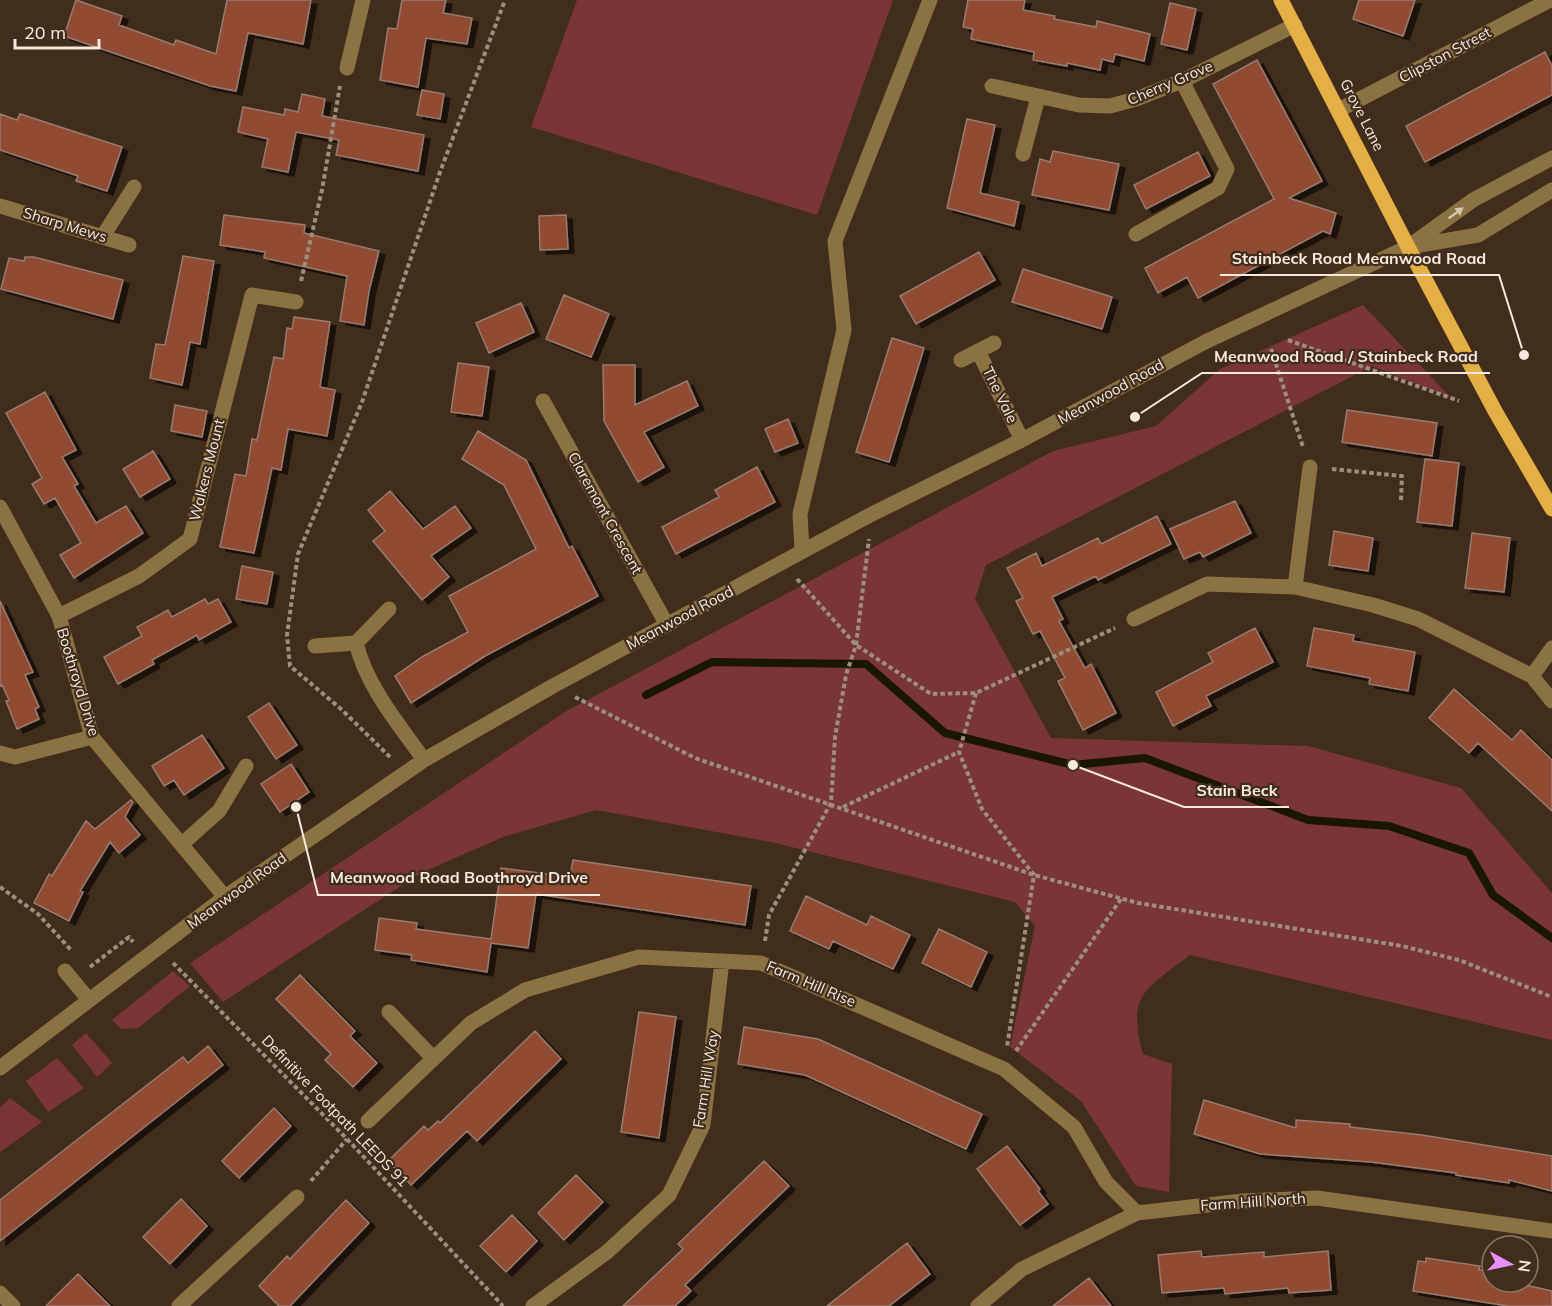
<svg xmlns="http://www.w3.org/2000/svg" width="1552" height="1306" font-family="Mulish,sans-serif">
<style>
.green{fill:#7a3536}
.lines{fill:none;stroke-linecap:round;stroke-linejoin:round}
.stream{stroke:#191601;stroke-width:8}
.building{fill:#904b31;stroke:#987b70;stroke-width:1.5;filter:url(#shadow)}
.path{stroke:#9e8e80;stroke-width:4;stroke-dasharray:4.5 3;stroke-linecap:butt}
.minor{stroke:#8b7243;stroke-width:15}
.major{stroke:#e4af44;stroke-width:15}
.oneway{fill:#d6c5b0}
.labels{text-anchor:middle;stroke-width:4.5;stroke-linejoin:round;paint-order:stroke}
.street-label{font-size:15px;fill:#f6e9de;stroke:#412d1c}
.leader{fill:none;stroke:#f6e9de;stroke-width:2}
.callout-dot{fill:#f6e9de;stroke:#412d1c;stroke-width:2}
.callout-label{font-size:16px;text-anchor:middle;font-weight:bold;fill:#f6e9de;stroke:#412d1c;stroke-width:4.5;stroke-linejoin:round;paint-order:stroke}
</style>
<defs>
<filter id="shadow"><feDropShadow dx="6" dy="4" stdDeviation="0" flood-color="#0009"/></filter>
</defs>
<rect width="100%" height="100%" fill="#412d1c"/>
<path class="green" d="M577 0H893L817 215 531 127Z
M1363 305 1451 398 1372 366 986 565 975 599 1051 738 1308 746 1461 788 1552 893V1040L1190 955C1146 989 1126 994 1143 1054L1172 1064 1169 1192 1136 1186 1081 1101 1010 1047 1035 926 1015 902 771 842 596 810 503 837 421 873 223 1002 190 963 565 712 1053 451 1156 426 1220 369Z
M173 971 190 986 138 1028 121 1029 112 1020Z
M86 1033 112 1063 97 1077 72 1045Z
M57 1058 84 1088 48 1112 26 1081Z
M10 1098 42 1122 0 1152V1107Z"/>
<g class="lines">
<path class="stream" d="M646 695 712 662 866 664 945 733 1073 765 1145 758 1308 820 1389 826 1469 853 1493 895 1552 938"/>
</g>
<path class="building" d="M76 0 122 16 119 25 174 45 176 40 216 54 227 0H311L303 44 248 33 236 91 210 86 64 36Z
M402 0H446L443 13 472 18 467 44 426 38 418 87 380 80 388 28 397 29Z
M968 0H1025L1023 10 1055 16 1054 19 1096 27 1097 21 1150 34 1144 61 1115 54 1113 62 1102 59 1100 70 1067 63V66L1033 60 1034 52 971 39 973 29 963 27Z
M1359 0H1415L1403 36 1353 19Z
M1170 3 1196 9 1187 50 1161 44Z
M1545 52 1552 66V95L1425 162 1406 126Z
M1257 60 1322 181 1289 198 1336 213 1330 234 1323 231 1198 298 1187 277 1158 293 1145 268 1274 199 1213 84Z
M422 90 444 94 440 119 417 115Z
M302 94 325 99 322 116 424 135 418 171 336 155 339 140 296 132 288 172 262 167 268 139 238 132 243 107 284 115 285 109 298 112Z
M0 114 17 120 20 114 122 147 107 191 76 181 78 176 0 150Z
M967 119 995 125 980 193 1019 202 1014 226 947 208Z
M1053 151 1119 164 1109 210 1032 195 1040 159 1050 162Z
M1198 152 1210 176 1146 209 1134 185Z
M224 215 305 225 304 233 379 251 369 291 364 325 340 321 347 276 264 258 265 252 220 245Z
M566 215 568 249 540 250 539 216Z
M979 252 995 280 916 324 900 296Z
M183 256 214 261 200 344 190 342 182 385 150 378 156 344 165 345Z
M25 257H34L123 280 113 319 1 289 9 258 24 261Z
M1023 269 1112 297 1102 329 1012 302Z
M564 295 609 314 591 357 546 339Z
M521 303 534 332 489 353 476 323Z
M294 317 330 322 320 387 335 390 327 436 288 429 281 470 272 468 254 553 220 547 235 474 246 476 252 439 257 440 274 357 283 359 287 328 292 329Z
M892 338 924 348 889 462 856 452Z
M458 363 489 367 482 416 451 412Z
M603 365H635V405L687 381 698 406 644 432 664 467 638 482 604 421Z
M45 392 76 450 62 457 78 484 74 486 96 523 126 506 143 533 74 578 60 555 81 543 55 498 44 504 32 484 42 478 6 413Z
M175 405 207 411 202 437 171 431Z
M1347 410 1437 423 1432 456 1342 442Z
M788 419 798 443 775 452 765 429Z
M478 431 526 460 569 548 572 546 598 596 485 656 411 703 395 676 422 657 468 632 449 596 536 549 504 485 462 459Z
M153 451 170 479 140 497 123 469Z
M1425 459 1459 463 1452 526 1417 522Z
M757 467 775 502 676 554 662 527 719 497 715 490Z
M390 491 423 529 455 506 471 528 431 556 449 577 422 600 373 541 385 531 368 510Z
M1235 501 1251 533 1203 557 1200 552 1184 559 1170 529Z
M1157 516 1171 544 1098 580 1096 576 1052 597 1063 619 1059 621 1085 668 1091 664 1116 713 1083 730 1058 681 1065 678 1040 631 1033 634 1016 601 1023 598 1007 568 1036 553 1042 566 1098 538 1101 544Z
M1334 531 1373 538 1368 571 1329 565Z
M1472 533 1510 538 1504 592 1465 588Z
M242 566 273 572 267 604 236 599Z
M205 599 208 604 218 599 231 622 199 640 197 635 152 660 154 664 118 684 104 657 142 636 137 627 168 610 172 617Z
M0 601 33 672 25 675 39 707 35 709 39 719 17 729 6 701 9 700 2 685 0 686Z
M1255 628 1273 662 1206 696 1211 706 1173 726 1156 692 1213 662 1208 653Z
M1314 628 1354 635 1353 641 1415 652 1408 691 1369 684 1370 678 1307 666Z
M1454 689 1512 740 1521 730 1552 760V811L1478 743 1469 753 1429 718Z
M269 703 297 745 276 759 248 717Z
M202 735 224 768 184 795 174 780 164 786 152 766Z
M291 764 309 792 280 812 261 784Z
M131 800 133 802 125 817 140 835 119 853 110 842 80 891 83 892 69 921 34 903 49 874 52 876 86 821 95 829Z
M573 860 751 886 745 925 536 894 528 948 491 943 487 972 411 960 412 955 375 950 379 918 417 923 416 929 491 939 501 868 570 877Z
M806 896 867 925 871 916 910 935 893 969 833 941 829 949 790 931Z
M939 929 987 952 971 987 922 963Z
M300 975 355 1031 350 1036 377 1063 353 1087 325 1060 331 1054 276 999Z
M639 1012 676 1017 659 1138 621 1132Z
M744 1027 818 1039 982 1114 966 1149 805 1075 738 1064Z
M535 1031 561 1059 477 1141 467 1131 411 1185 388 1161 424 1126 428 1130 438 1121 440 1123Z
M208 1046 223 1065 0 1241V1200L183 1057 188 1063Z
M1204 1100 1296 1128V1120L1350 1124V1127L1422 1135 1552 1156V1191L1509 1180V1183L1456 1175V1173L1371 1162 1260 1154 1194 1134Z
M274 1108 291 1126 239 1178 222 1161Z
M1007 1146 1040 1189 1038 1191 1048 1204 1020 1225 977 1169Z
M764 1161 789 1186 685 1285 691 1291 675 1306H623L683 1249 678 1244Z
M576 1175 603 1202 564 1240 538 1213Z
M181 1199 207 1226 170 1264 143 1237Z
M346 1200 369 1223 290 1306H279L259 1286 287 1256 290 1259Z
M512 1215 537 1241 506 1272 480 1246Z
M907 1243 930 1274 889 1306H827Z
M1201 1251 1202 1257 1264 1252V1257L1328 1251 1331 1290 1289 1293 1288 1288 1225 1294 1224 1288 1162 1293 1158 1255Z
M1426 1258 1480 1266 1479 1270 1486 1271 1485 1276 1492 1278V1282H1512L1552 1291V1306H1508L1413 1291 1418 1261 1426 1262Z
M78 1274 110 1306H46Z
M1089 1278 1111 1306H1053Z"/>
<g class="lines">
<path class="path" d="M301 281 322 190 340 86
M1288 340 1459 401
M1271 349 1303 447
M1332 469 1402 476 1401 501
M797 579 856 645 931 694 976 693 1115 628
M976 693 959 752 982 809 1034 875 1007 1047
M575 697 695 758 1034 875 1138 903 1402 946 1459 960 1552 997
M390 757 341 709 290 666 287 635 298 554 362 402 440 172 505 0
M843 807 959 752
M0 887 38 914 71 950
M765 941 769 915 831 803 835 737 846 675 856 645 869 539
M173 963 347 1139 503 1306
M90 967 129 937 133 942
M1016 1051 1121 899
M311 1181 347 1139"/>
<path class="minor" d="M347 68 363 0
M992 86 1079 105 1110 106 1136 99 1182 81 1295 25
M1339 110 1550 0
M1023 154 1038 97
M0 206 129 245
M1136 234 1218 188 1227 169 1182 81
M103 236 134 187
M1414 246 1478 235 1552 190
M978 351 1022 440
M961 360 994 343
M543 401 667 625
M0 507 59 616 92 737 225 897
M802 551 800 514 844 330 835 241 930 0
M1295 587 1310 467
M389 609 356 643C367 687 398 723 424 760
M59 616 139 576 190 539 252 295 296 302
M1134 619 1207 584 1295 587 1373 605 1418 619 1532 676 1552 701
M315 646 356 643
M1532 676 1552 648
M0 753 15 757 92 737
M182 844 219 811 246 766
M65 971 89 1000
M389 1012 433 1058
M0 1068 225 897 424 760 553 686 872 514 1022 440 1205 342 1408 247 1473 200 1552 158
M368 1121 471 1023 525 990 639 957 761 963 1004 1069 1074 1127 1106 1182 1137 1213
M0 1293 13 1306
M179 1306 297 1197
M533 1306 607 1252 669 1195 703 1125 722 961
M978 1306 1022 1269 1137 1213 1243 1201 1317 1198 1552 1231"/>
<path class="major" d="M1281 0 1408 247 1495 411 1552 509"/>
</g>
<defs><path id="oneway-solid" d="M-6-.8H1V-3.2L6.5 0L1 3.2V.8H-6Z" transform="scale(1.5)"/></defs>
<use class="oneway" href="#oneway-solid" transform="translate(1456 213) rotate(-36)"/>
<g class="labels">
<g class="street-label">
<text transform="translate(1445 55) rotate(-28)" y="5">Clipston Street</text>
<text transform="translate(1170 83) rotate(-23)" y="5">Cherry Grove</text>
<text transform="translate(1362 115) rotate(63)" y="5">Grove Lane</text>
<text transform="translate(65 225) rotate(17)" y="5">Sharp Mews</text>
<text transform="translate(1111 392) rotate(-29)" y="5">Meanwood Road</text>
<text transform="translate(1000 395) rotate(64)" y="5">The Vale</text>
<text transform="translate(207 470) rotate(-76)" y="5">Walkers Mount</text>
<text transform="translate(605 513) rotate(61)" y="5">Claremont Crescent</text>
<text transform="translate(680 618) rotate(-28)" y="5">Meanwood Road</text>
<text transform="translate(78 682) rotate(73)" y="5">Boothroyd Drive</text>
<text transform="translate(237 891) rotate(-36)" y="5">Meanwood Road</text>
<text transform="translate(811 984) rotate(23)" y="5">Farm Hill Rise</text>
<text transform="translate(706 1079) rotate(-81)" y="5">Farm Hill Way</text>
<text transform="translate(335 1111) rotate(46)" y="5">Definitive Footpath LEEDS 91</text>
<text transform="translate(1253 1202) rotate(-4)" y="5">Farm Hill North</text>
</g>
</g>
<path class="leader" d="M1524 355L1499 275H1220M1135 417L1202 373H1490M1073 765L1184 807H1289M296 807L318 895H600"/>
<g class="callout-dot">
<circle cx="1524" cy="355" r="6"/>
<circle cx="1135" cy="417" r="6"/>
<circle cx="1073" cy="765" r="6"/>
<circle cx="296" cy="807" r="6"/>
</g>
<g class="callout-label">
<text x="1359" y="264">Stainbeck Road Meanwood Road</text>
<text x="1346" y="362">Meanwood Road / Stainbeck Road</text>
<text x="1237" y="796">Stain Beck</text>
<text x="459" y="883">Meanwood Road Boothroyd Drive</text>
</g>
<g transform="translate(1510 1264) rotate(98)"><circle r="28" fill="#412d1c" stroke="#89786a" stroke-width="1.5"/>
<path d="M0-4.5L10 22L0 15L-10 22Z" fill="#e98efe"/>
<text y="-9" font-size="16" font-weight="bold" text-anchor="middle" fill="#f6e9de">N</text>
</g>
<path d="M15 39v9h84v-9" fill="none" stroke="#f6e9de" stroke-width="3"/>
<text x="24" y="39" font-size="18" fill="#f6e9de" stroke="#412d1c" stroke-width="4.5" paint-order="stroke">20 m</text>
</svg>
